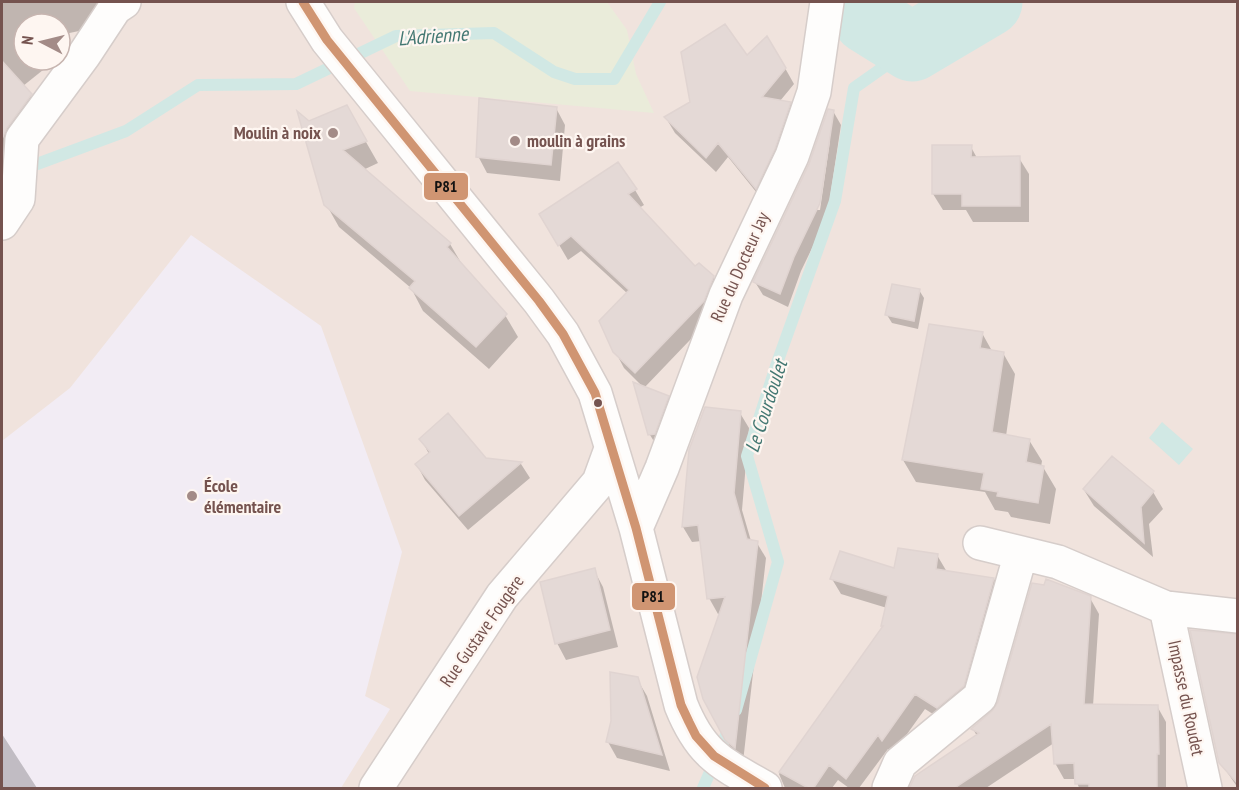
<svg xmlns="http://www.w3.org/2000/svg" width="1239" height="790" font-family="'PT Sans Narrow',sans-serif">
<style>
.residential{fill:#f0e3dd;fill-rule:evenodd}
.education{fill:#f2ecf4}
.green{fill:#eaecda}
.water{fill:#d1e8e4}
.shadow{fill:#0003;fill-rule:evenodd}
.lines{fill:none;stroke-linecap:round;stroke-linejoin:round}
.stream{stroke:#d1e8e4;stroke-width:12}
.river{stroke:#d1e8e4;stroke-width:69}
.building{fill:#e4d9d6;stroke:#e0d4d1;stroke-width:1.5}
.minor-casing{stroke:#d6cdca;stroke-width:36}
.minor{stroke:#fefdfc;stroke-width:33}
.bus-1-casing{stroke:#fef6f1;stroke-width:14}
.bus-1{stroke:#d09572;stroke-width:9}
.poi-dot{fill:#a38b87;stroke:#fef6f1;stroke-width:2}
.bus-dot{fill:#75534f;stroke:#fef6f1;stroke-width:2}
.labels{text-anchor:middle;stroke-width:4.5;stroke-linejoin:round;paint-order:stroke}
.poi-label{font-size:18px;font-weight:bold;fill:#75534f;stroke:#fef6f1;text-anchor:start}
.street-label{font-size:18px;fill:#75534f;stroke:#fef6f1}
.water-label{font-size:20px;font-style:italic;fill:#447873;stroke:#fef6f1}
.line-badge{stroke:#fef6f1;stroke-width:2}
.pale-badge-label{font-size:16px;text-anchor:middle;font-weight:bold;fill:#111}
</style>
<rect width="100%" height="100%" fill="#f8f2ee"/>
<path class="residential" d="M2 2H1237V788H2ZM24 24H60V60H24Z"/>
<path class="education" d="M191 235 321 326 402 552 365 696 390 709 341 788H2V441L70 388Z"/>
<path class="green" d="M355 2H607L627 30 636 74 654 113 410 91 354 8Z"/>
<path class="water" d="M1162 422 1193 449 1179 465 1149 438Z"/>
<path class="shadow" d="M2 2H105L91 14 98 27 60 35V24H24V60H53V62L23 86 30 95 41 113 2 173Z
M785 68 794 84 780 101 790 103 799 119 765 203 728 157 716 172 675 133 666 118 691 103Z
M346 107 378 163 363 170 450 244 463 266 505 315 518 337 489 369 423 311 411 288 339 227 326 204 308 123Z
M556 108 565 125 560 181 487 173 478 156Z
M833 111 841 125 827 217 801 271 788 307 763 295 755 282 810 164ZM830 141 820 210H817L827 147Z
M971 147 977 158H1019L1029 174V222H973L966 210H943L933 194Z
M635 190 644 205 639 208 695 268 713 277 722 293 712 317 644 388 668 397 672 405 655 443 650 435 644 388 624 368 615 351 628 294 581 251 568 260 541 214Z
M919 290 924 298 918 329 892 323 887 315Z
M982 333 992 351 1003 353 1015 374 1006 436 1029 440 1042 461 1041 467H1043L1056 489 1050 524 1011 517 1008 512 995 510 985 492 916 482 903 460Z
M740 413 749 428 742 510 751 541 757 543 766 558 743 762 736 756 726 740 721 613 718 614 709 598 702 541 692 542 683 527Z
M421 439 485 459 521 464 530 478 468 530 425 480 417 465 429 454Z
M1112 458 1153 492 1163 509 1149 524 1153 557 1094 506 1084 490Z
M937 555 947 572 994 579 1003 595 972 702 947 723 925 709 892 755 888 749 859 788H849L838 780 832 788H785L779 774 884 628 887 608 841 594 832 579 895 570Z
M594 570 603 587 618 647 566 660 557 643Z
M1090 598 1099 614 1093 706H1157L1166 722V788H1079L1076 779H1064L1055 763 1054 743 986 788H915L977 736 973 729 993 712Z
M1238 636V788L1220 762Z
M637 679 647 696 670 771 617 758 608 742Z
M2 734 37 788H2Z"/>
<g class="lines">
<path class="stream" d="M2 177 126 131 198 85 296 84 396 36 494 33 554 72 575 79H614L660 2
M736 710 778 562 747 456 776 366 835 201 854 88 912 47
M703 788 730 726"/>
<path class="river" d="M867 19 912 47 988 2"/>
</g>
<path class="building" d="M725 24 747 55 767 36 786 68 762 97 791 102 775 149 756 189 718 143 706 158 664 117 690 102 681 52Z
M2 61 32 94 7 128 2 139Z
M479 98 557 107 551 165 476 157Z
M347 105 367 141 343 150 451 243 447 247 507 314 476 347 409 288 415 281 324 205 297 111 309 121Z
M828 109 834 110 820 203 794 257 780 294 753 282 809 164Z
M932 145H972L971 157 1020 156V206H962V194H932Z
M618 162 637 189 628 194 695 266 699 263 714 276 704 301 635 373 613 352 599 321 629 290 571 236 558 246 539 214Z
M892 284 920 289 914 321 885 315Z
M929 324 983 332 980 348 1004 352 992 432 1030 439 1026 462 1044 466 1038 503 997 496 998 492 981 489 984 473 902 460Z
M633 382 669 396 655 434 648 435Z
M705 407 741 411 734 493 747 539 758 541 735 748 725 740 703 699 697 677 725 597 707 599 698 525 682 527 689 450Z
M448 413 486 458 522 462 459 516 415 464 430 452 419 439Z
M1112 456 1154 491 1141 507 1144 543 1083 489Z
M898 548 938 554 936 569 994 578 964 686 937 708 915 694 882 741 878 735 846 779 829 765 813 789H810L779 772 883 626H881L888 596 830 579 840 551 894 568Z
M595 568 610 630 555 644 540 582Z
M1046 579 1091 596 1084 704 1158 705 1159 754H1157V789H1089V784H1075L1074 763 1054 764 1051 724 953 789H909L915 776 979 733 971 729 992 711 998 702 1032 583 1044 585Z
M1190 630 1238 634V784L1219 763Z
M610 672 638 677 662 755 606 742 611 721Z"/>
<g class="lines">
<g class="minor-casing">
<path id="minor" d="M303 2 327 40 539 301 563 334 595 393 636 528 681 705C701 755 721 763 765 788
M2 223 18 199 22 139 84 55 115 8 124 2
M636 528 662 468 726 295 792 156 814 92 827 2
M980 543 1058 562 1166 608 1238 616
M1166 608 1205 788
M376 788 502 596 599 482 611 449
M889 788 900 763 980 697 1021 553"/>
</g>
<use href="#minor" class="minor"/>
<g class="bus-1-casing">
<path id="bus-1" d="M303 2 327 40 539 301 563 334 595 393 636 528 681 705 689 722 696 736 714 756 765 788"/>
</g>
<use href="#bus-1" class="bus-1"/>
</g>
<g class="poi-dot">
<circle cx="333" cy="133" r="6"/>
<circle cx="515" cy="141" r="6"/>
<circle cx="192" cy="496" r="6"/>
</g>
<circle class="bus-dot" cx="598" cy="403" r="5"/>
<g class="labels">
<g class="poi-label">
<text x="321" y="139" text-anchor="end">Moulin à noix</text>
<text x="527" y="147">moulin à grains</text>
<text x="204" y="492">École<tspan x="204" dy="21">élémentaire</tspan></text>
</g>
<g class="street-label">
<text transform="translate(740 267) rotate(-66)" y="6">Rue du Docteur Jay</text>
<text transform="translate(482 631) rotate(-55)" y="6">Rue Gustave Fougère</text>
<text transform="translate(1186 698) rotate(78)" y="6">Impasse du Roudet</text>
</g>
<g class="water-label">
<text transform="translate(433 36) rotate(-4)" y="7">L'Adrienne</text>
<text transform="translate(766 406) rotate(-72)" y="7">Le Courdoulet</text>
</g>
</g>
<g class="line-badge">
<rect x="423" y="172" width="46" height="29" rx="6" fill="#d09572"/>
<rect x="631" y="582" width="45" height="29" rx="6" fill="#d09572"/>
</g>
<g class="pale-badge-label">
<text x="446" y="192">P81</text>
<text x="653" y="602">P81</text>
</g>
<rect width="1239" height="790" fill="none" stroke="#75534f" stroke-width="6"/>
<g transform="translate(42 42) rotate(277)"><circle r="28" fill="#fef6f1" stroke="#c7b5b0" stroke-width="1.5"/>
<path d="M0-4.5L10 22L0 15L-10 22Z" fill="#a38b87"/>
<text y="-9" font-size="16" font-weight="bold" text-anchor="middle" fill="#75534f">N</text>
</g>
</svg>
